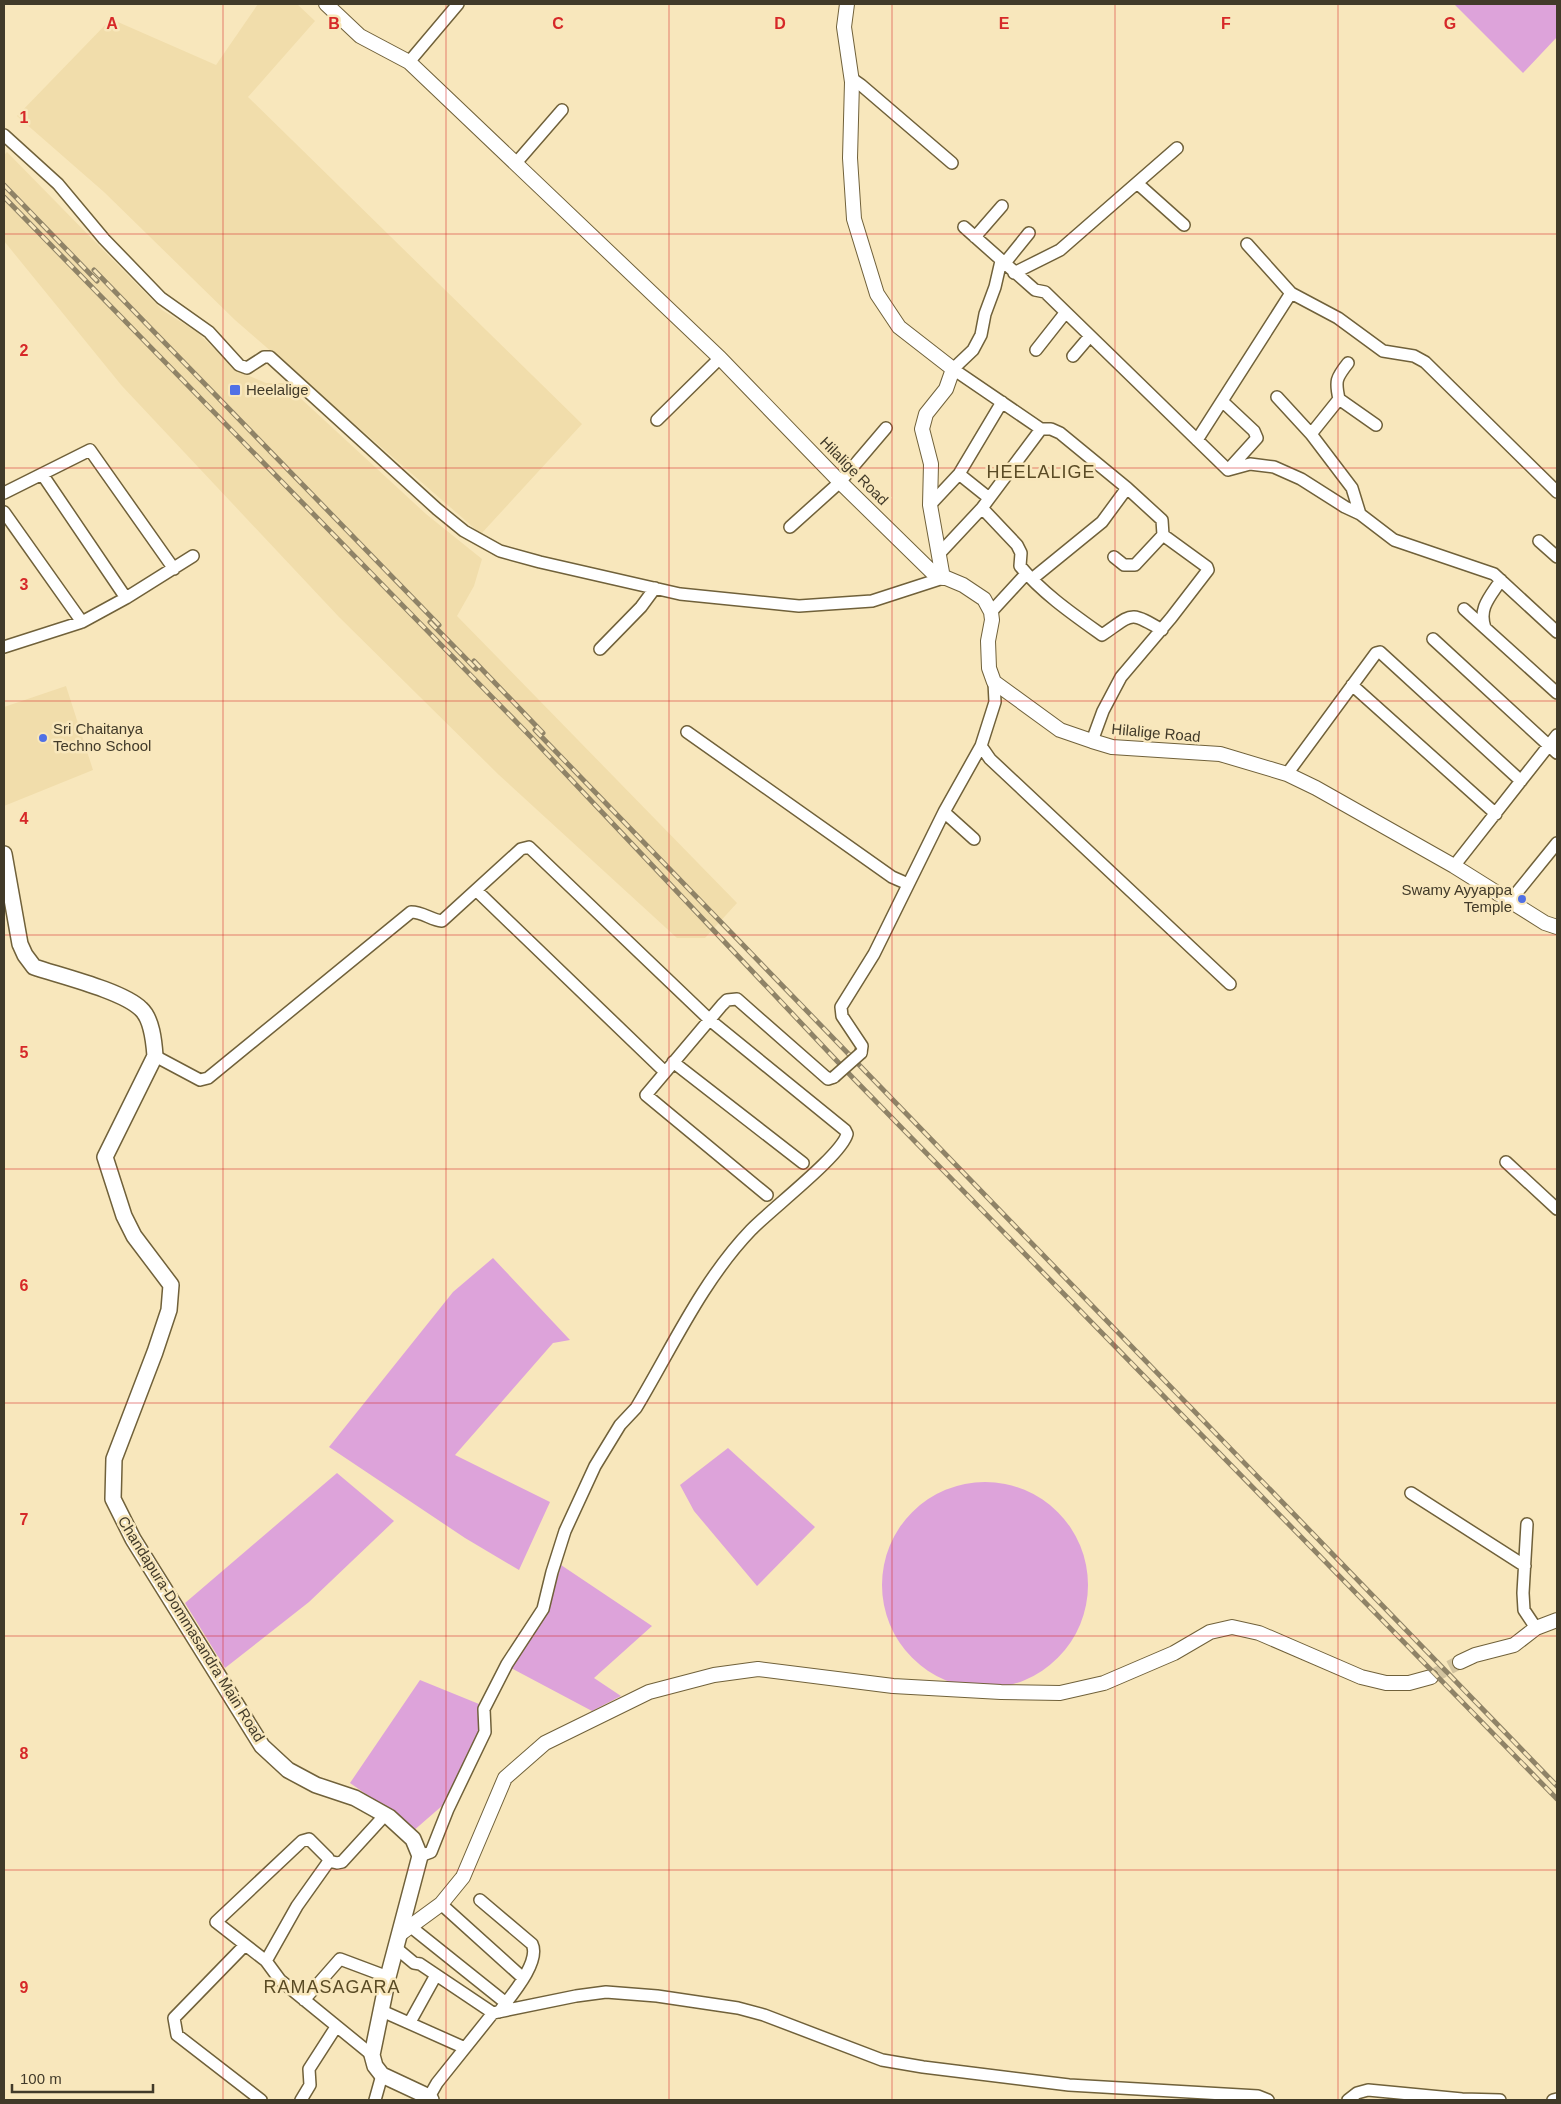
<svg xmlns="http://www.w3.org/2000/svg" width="1561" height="2104" font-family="Helvetica,sans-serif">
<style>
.built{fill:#f1ddab}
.green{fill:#dda3da}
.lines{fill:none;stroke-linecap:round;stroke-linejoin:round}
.tertiary-tunnel{stroke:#d3c49f;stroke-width:14;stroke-dasharray:14 7;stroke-linecap:butt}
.minor-casing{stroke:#70613a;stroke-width:14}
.tertiary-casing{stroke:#70613a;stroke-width:16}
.secondary-casing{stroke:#70613a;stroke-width:18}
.minor{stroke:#fff;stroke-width:11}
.tertiary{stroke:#fff;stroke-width:14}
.secondary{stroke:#fff;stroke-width:15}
.rail-casing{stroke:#8f8367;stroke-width:5}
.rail{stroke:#f8e7bc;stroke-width:3;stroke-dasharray:9;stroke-linecap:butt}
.minor-bridge-casing{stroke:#70613a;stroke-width:14;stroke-linecap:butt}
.minor-bridge{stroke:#fff;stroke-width:11}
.grid{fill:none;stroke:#d62828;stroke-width:1;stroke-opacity:0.55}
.poi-dot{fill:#5070e5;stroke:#f8e7bc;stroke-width:2}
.labels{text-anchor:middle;stroke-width:5;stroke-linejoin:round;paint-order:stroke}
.poi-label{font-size:15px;fill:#413a29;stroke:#f8e7bc;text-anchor:start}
.street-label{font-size:15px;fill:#413a29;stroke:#f8e7bc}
.quarter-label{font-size:18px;letter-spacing:1px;fill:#5a4b25;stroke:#f8e7bc}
.grid-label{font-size:16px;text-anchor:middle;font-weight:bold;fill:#d62828;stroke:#f8e7bc;stroke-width:5;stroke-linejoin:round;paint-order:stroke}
</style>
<rect width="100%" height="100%" fill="#f8e7bc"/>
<path class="built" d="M258 4H297L315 21 248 97 582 424 481 534 235 320 104 192 17 116 111 19 216 65Z
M7 152 162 310 197 332 237 371 266 383H284L426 514 482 559 474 586 457 616 737 903 705 938H677L499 775 339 617 122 386 4 241V155Z
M66 686 93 770 4 806V707Z"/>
<path class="green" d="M1454 4H1557V37L1523 73Z
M493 1258 570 1340 553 1343 455 1455 550 1502 519 1570 465 1538 329 1447 453 1292Z
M728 1448 815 1527 757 1586 694 1511 680 1485Z
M337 1473 394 1521 309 1602 225 1668 185 1603Z
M882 1585a103 103 0 1 1 206 0a103 103 0 1 1-206 0Z
M561 1565 652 1626 594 1678 621 1696 592 1711 511 1668 548 1612Z
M420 1680 479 1704V1730L443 1805 412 1832 396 1815 350 1783Z"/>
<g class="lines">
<path class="tertiary-tunnel" d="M1431 1677 1460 1662"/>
<g class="minor-casing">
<path id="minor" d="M409 62 458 4
M851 78 861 85 952 163
M4 135 58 184 104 239 161 298 209 332 239 365 247 368 264 357H270L437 509 464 531 500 551 540 562 680 594 799 606 872 601 943 578
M516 163 562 110
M1137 183 1184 225
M964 227 1035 290 1045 292 1228 470 1250 464 1274 467 1301 479 1345 507 1360 514 1394 540 1494 574 1557 632
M975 237 1002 206
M1001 261 995 287 985 314 981 335 973 350 953 369 1041 429H1051L1060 433 1127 488 1162 520 1163 535 1207 567 1208 570 1171 618 1121 677 1103 711 1092 741
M1004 264 1029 233
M1014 273 1060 250 1177 148
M1291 293 1338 318 1383 351 1414 356 1425 362 1557 492
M1036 350 1062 317 1067 314
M1073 356 1090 336
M1348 363C1336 378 1335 381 1339 399L1376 425
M1277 397 1311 434
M1339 399 1311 434 1352 488 1360 514
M1222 401 1254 431 1257 438 1228 470
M657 420 720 358
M1197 440 1291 293 1247 244
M42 474 126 598
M4 493 90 450 174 569
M989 498 959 474 1002 402
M930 505 959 474
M982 508 1017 545 1021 553 1020 566C1042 593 1074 615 1102 635 1133 614 1128 610 1162 630
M4 512 82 622
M790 527 840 482 886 428
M1539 541 1557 557
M939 554 982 508 1041 429
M1114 557 1124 565H1135L1163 535
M1032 579 1102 522 1127 488
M1464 609 1557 693
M991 612 1026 574
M1485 628C1478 608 1490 597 1501 580
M1433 639 1557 753
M4 647 82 622 126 598 193 556
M600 649 641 607 655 588
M1352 685 1496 814
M687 732 892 877 908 884
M981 746 990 759 1230 984
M1287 774 1376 653 1380 652 1521 781
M944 812 974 839
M1454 866 1557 735
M477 891 665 1072
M1510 901 1557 843
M861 1053 862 1046 842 1016 841 1007 874 954 944 812 981 746 995 702 994 682
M155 1056 200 1080 208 1078 411 912C423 912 431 920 442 921L521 849 529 847 711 1021 845 1130 847 1134C842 1155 770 1210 751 1230 702 1281 672 1348 636 1408L620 1425 595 1466 565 1531 552 1572 543 1609 507 1664 484 1709 485 1732 448 1809 431 1852 420 1856
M673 1062 803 1163
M1506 1162 1557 1209
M767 1195 646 1095 722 1005 727 1000 737 999 828 1079 834 1077
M1411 1493 1525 1566
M1527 1524 1523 1593 1524 1610 1536 1628
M329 1861 337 1863 342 1862 385 1815
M480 1900 532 1944C541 1962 510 1997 499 2012
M441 1904 523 1978
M411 1927 506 2003
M245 1945 174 2018 177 2035 261 2100
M396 1948 414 1963 420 1964 493 2013
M266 1961 297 1906 329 1861 328 1858 309 1839 302 1841 216 1922 266 1961 280 1980 372 2055
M304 2000 340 1959 388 1977
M382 2011 465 2048
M410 2022 436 1975
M429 2097 437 2083 493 2013 576 1996 606 1992 657 1996 738 2008 764 2015 882 2060 923 2067 1069 2085 1258 2096 1268 2100
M301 2100 310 2085 309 2069 336 2027
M375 2100 382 2075
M1348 2100 1357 2093 1368 2090 1462 2099 1500 2100
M1553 2100 1557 2099"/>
</g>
<g class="tertiary-casing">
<path id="tertiary" d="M326 4 360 36 409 62 720 358 840 482 932 572 963 585 984 599 991 612 992 620 988 641 989 668 994 682 1060 730 1092 741 1112 747 1220 754 1287 774 1316 788 1454 866 1545 923 1557 927
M847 4 844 27 852 82 850 158 854 219 877 294 899 327 953 369 946 389 926 414 922 429 931 464 930 505 943 578
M1460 1662 1475 1655 1514 1645 1536 1628 1557 1620
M400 1934 441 1904 463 1877 505 1778 545 1743 649 1692 714 1675 758 1669 893 1686 1001 1692 1060 1693 1104 1683 1174 1653 1210 1632 1232 1627 1259 1633 1361 1677 1386 1683H1409L1431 1677"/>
</g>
<g class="secondary-casing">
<path id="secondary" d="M4 854 20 944 25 955 34 967C61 976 123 991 141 1009 152 1019 154 1042 155 1056L105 1157 124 1216 134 1236 171 1285 169 1310 155 1352 114 1459 113 1499 133 1539 262 1746 288 1770 316 1785 355 1798 389 1817 413 1839 420 1856 388 1977 372 2055 375 2066 382 2075 429 2097 431 2100"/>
</g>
<use href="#minor" class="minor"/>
<use href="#tertiary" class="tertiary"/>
<use href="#secondary" class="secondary"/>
<g class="rail-casing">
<path id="rail" d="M4 185 97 281
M4 197 531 737 853 1078 1557 1799
M94 270 439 625
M430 622 476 669
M474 661 543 733
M535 730 1557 1786"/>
</g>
<use href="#rail" class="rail"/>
<g class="minor-bridge-casing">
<path id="minor-bridge" d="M834 1077 861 1053"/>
</g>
<use href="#minor-bridge" class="minor-bridge"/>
</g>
<path class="grid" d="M223 4V2100M446 4V2100M669 4V2100M892 4V2100M1115 4V2100M1338 4V2100M4 234H1557M4 468H1557M4 701H1557M4 935H1557M4 1169H1557M4 1403H1557M4 1636H1557M4 1870H1557"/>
<g class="poi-dot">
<rect x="229" y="384" width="12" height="12" rx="2.5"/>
<circle cx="43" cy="738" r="5"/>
<circle cx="1522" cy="899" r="5"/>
</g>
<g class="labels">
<g class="poi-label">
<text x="246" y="395">Heelalige</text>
<text x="53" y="734">Sri Chaitanya<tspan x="53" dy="17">Techno School</tspan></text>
<text x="1512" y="895" text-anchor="end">Swamy Ayyappa<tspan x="1512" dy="17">Temple</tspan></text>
</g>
<g class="street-label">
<text transform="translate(854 471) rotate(45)" y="5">Hilalige Road</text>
<text transform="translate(1156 733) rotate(5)" y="5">Hilalige Road</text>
<text transform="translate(191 1629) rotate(58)" y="5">Chandapura-Dommasandra Main Road</text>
</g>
<g class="quarter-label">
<text x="1041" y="478">HEELALIGE</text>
<text x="332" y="1993">RAMASAGARA</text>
</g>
</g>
<g class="grid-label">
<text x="112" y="29">A</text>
<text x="334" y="29">B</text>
<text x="558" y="29">C</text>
<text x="780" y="29">D</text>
<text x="1004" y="29">E</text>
<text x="1226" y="29">F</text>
<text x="1450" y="29">G</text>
<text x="24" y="123">1</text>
<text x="24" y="356">2</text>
<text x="24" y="590">3</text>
<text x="24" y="824">4</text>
<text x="24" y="1058">5</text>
<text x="24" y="1291">6</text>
<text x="24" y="1525">7</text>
<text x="24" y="1759">8</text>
<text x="24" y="1993">9</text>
</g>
<rect width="1561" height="2104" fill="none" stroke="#413a29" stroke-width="10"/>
<path d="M12 2084v8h141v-8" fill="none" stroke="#413a29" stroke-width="2.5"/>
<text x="20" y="2084" font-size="15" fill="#413a29" stroke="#f8e7bc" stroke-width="4" paint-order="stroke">100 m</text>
</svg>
